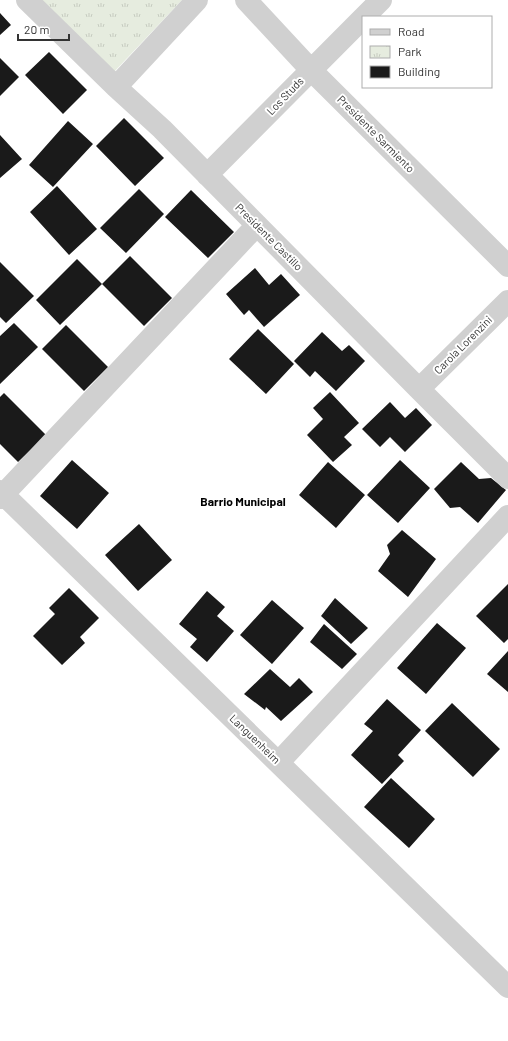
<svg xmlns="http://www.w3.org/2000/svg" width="508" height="1041" font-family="Barlow,sans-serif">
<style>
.park{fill:url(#park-tufts)}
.building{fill:#1a1a1a}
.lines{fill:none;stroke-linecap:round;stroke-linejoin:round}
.minor{stroke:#d0d0d0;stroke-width:22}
.labels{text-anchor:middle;stroke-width:4;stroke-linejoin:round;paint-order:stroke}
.street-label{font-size:11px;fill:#333;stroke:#fff}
.neighbourhood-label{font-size:12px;font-weight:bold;fill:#000;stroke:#fff}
</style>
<defs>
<pattern id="park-tufts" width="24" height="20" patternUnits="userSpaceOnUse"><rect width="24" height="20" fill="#e6ecdf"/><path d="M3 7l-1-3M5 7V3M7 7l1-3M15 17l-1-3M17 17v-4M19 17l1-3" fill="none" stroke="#c6cbc0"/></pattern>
</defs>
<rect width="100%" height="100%" fill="#fff"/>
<path class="park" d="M40 0H182L114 72Z"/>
<path class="building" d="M0 13 11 25 0 35Z
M49 52 87 90 63 114 25 75Z
M0 58 19 77 0 96Z
M124 118 164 158 135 186 96 146Z
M68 121 93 144 53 187 29 165Z
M0 135 22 159 0 178Z
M57 186 97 229 69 255 30 212Z
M139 189 164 214 126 253 100 228Z
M191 190 234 232 208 258 165 217Z
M130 256 172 298 144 326 102 284Z
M77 259 102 284 60 325 36 300Z
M0 262 34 296 6 323 0 317Z
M255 268 269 285 281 274 300 295 264 327 249 310 244 315 226 294Z
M14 323 38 347 0 384V336Z
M66 325 108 367 84 391 42 349Z
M258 329 294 364 266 394 229 359Z
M322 332 342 351 349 345 365 361 336 391 315 371 310 377 294 361Z
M330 392 359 423 344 437 352 445 333 462 307 435 323 419 313 408Z
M4 393 46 435 18 462 0 444V397Z
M390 402 405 418 416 408 432 425 405 452 390 437 380 447 362 429Z
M72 460 109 493 77 529 40 496Z
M400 460 430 488 398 523 367 495Z
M328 462 365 495 336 528 299 495Z
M461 462 479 479 491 478 506 490 478 523 460 507 450 508 434 489Z
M139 524 172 560 138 591 105 555Z
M402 530 436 559 408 597 378 571 390 554 387 545Z
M508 584V639L504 643 476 616Z
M69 588 99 618 80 637 85 643 62 665 33 636 55 614 49 608Z
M207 591 225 607 217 616 234 631 207 662 190 647 197 639 179 624Z
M335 598 368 628 351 644 321 616Z
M272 600 304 628 272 664 240 635Z
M437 623 466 648 426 694 397 668Z
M324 624 357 654 342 669 310 642Z
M508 651V692L487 674Z
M270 669 290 687 299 678 313 692 281 721 266 707 265 710 244 694Z
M387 699 421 730 398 755 404 761 382 784 351 755 373 731 364 724Z
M452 703 500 749 473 777 425 731Z
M391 778 435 819 409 848 364 807Z"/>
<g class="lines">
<path class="minor" d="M27 0 116 87 162 129 419 389 508 478
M246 0 311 70 508 266
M364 17 381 0
M116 87 197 0
M207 175 363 18
M419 389 508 301
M0 491 508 987
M0 498 257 225
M279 762 508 516"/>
</g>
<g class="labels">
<g class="street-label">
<text transform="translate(285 96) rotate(-46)" y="4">Los Studs</text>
<text transform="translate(376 134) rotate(45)" y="4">Presidente Sarmiento</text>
<text transform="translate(269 237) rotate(45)" y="4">Presidente Castillo</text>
<text transform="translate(463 345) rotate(-45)" y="4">Carola Lorenzini</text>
<text transform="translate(255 739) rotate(44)" y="4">Languenheim</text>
</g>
<g class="neighbourhood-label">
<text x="243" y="506">Barrio Municipal</text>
</g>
</g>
<rect x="362" y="16" width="130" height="72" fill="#ffffff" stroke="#adadad"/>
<rect x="370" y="29" width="20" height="6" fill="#d0d0d0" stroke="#adadad"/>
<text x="398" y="36" font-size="12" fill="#333333">Road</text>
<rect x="370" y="46" width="20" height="12" fill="url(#park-tufts)" stroke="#adadad"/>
<text x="398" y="56" font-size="12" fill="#333333">Park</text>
<rect x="370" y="66" width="20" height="12" fill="#1a1a1a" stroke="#adadad"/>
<text x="398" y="76" font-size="12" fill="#333333">Building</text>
<path d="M18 34v6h51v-6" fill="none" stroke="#333333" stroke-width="2"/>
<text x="24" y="34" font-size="12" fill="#333333" stroke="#ffffff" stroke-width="3" paint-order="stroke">20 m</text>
</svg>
